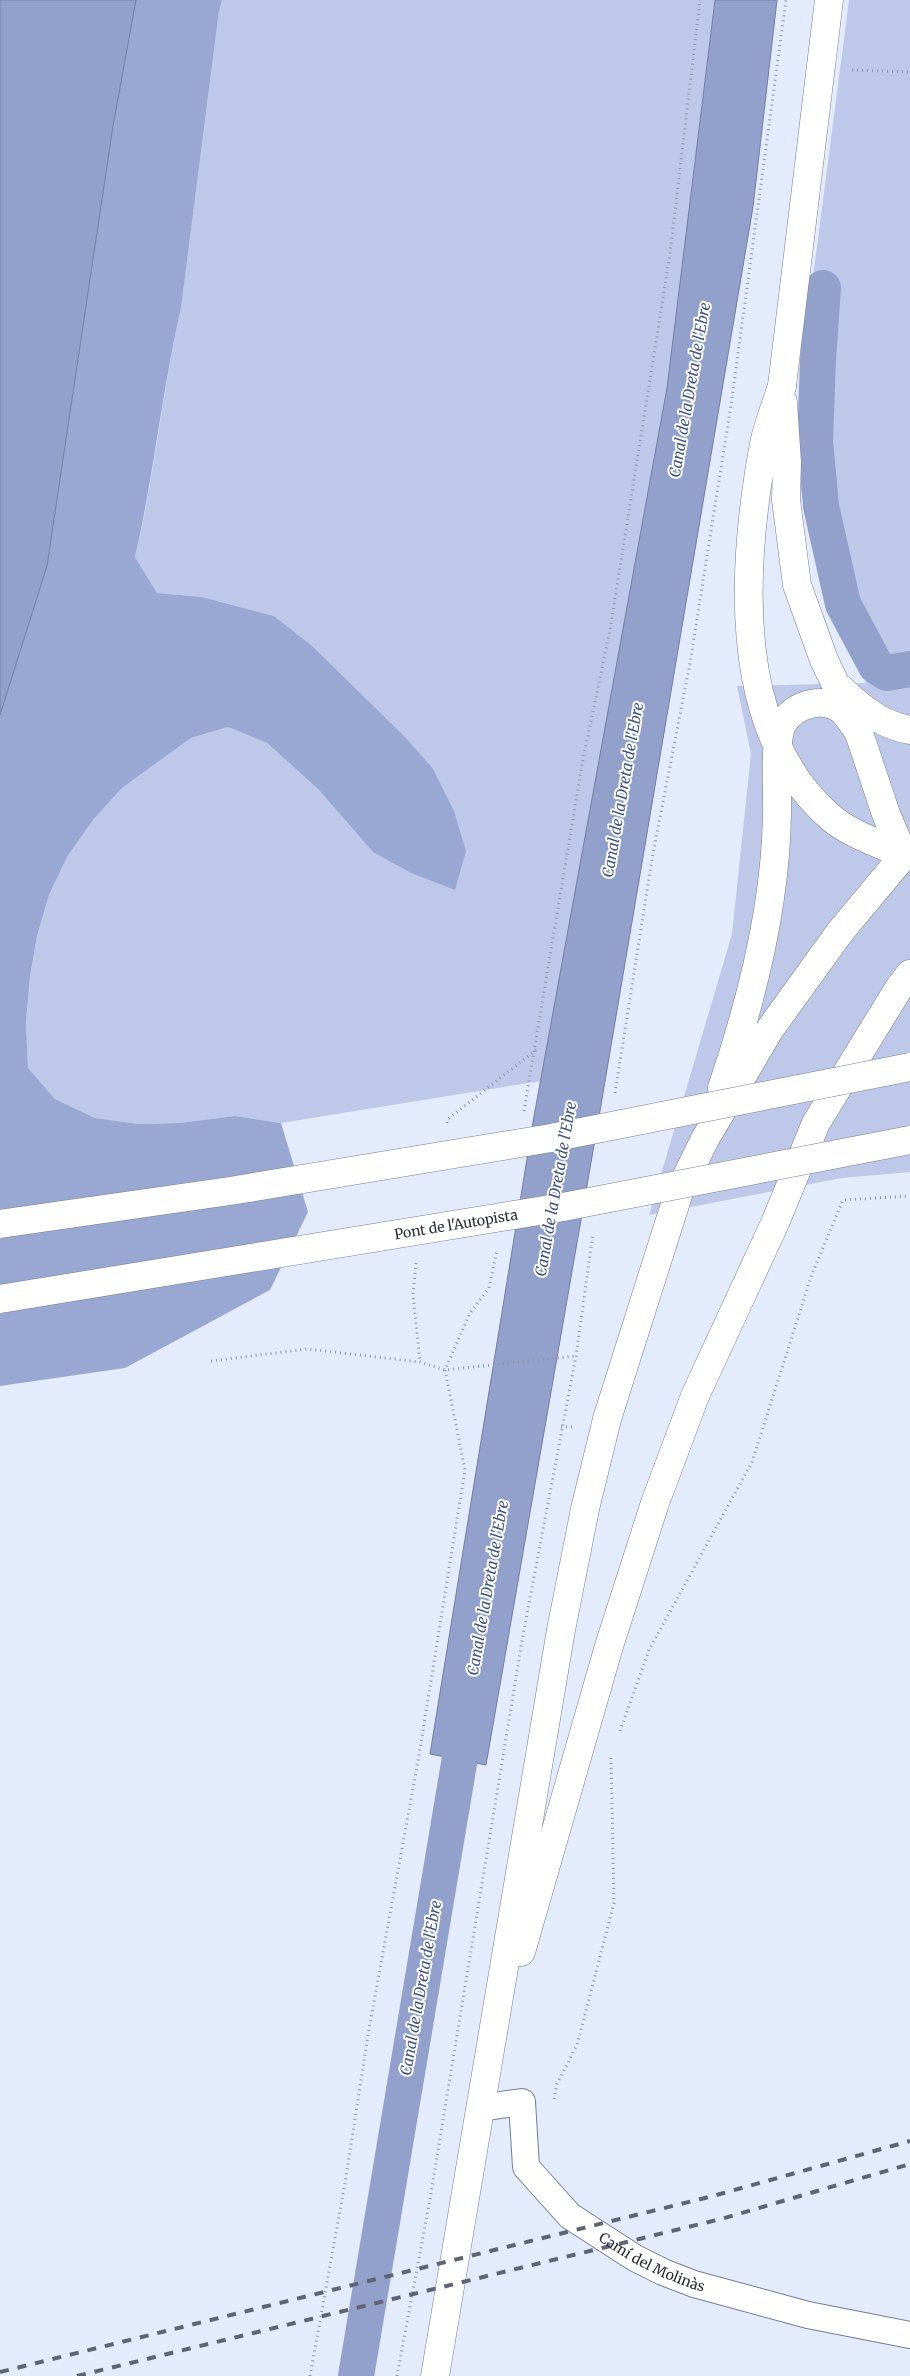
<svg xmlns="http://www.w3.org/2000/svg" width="910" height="2376" font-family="Merriweather,serif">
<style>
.green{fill:#bec9e9}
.forest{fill:#99a8d3}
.water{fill:#92a1cc;stroke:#727ea0}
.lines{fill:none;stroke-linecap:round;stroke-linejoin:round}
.canal{stroke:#92a1cc;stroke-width:36}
.street-casing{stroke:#747d97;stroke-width:28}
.secondary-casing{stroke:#747d97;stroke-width:29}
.primary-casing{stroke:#747d97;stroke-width:29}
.path{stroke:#8f94a3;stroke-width:3;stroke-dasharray:1 4;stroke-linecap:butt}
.street{stroke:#fff;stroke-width:26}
.secondary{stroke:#fff;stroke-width:28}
.primary{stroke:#fff;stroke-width:28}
.rail{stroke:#5f6471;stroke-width:4;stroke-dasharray:9 9;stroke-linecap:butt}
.highway-bridge-casing{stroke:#747d97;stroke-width:29;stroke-linecap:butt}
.highway-bridge{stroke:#fff;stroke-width:28}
.labels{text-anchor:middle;stroke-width:4;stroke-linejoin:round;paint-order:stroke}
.street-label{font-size:14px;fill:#292d38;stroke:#fff}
.water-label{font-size:15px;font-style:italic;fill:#40528a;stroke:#fff}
</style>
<rect width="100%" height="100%" fill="#e4ebfc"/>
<path class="green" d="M222 0H715L667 388 541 1081 281 1123 235 1116 179 1123 139 1124 95 1118 55 1099 28 1068 26 1022 30 977 37 936 49 895 67 857 93 820 122 788 191 738 228 727 267 743 318 789 373 852 343 679 310 644 274 616 202 597 157 593 135 557C155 475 162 390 181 308L219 10Z
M849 0H910V1172L842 1178 649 1215 732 934 751 754 737 686 866 683 807 524 803 354Z"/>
<path class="forest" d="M136 0H222L219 11 181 308C162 390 154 475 135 557L157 593 202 597 274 616 310 644 406 738 433 769 454 811 466 851 455 890 411 873 373 852 318 789 267 743 228 727 191 738 122 788 93 820 67 857 49 895 37 936 30 977 26 1022 28 1068 55 1099 95 1118 139 1124 179 1123 235 1116 281 1123 308 1212 270 1290 125 1368 0 1386V715L47 566 113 126Z"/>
<path class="water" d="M0 0H136L113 126 47 566 0 715Z
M715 0H777L753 207 601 1105 486 1765 430 1754 533 1122 667 388Z"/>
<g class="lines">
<path class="canal" d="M823 288 818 360 815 441 821 506 843 604 876 666 887 673 910 669
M356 2376 468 1710"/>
<g class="street-casing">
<g id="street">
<path id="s1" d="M480 2108 522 2102 526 2167 570 2216 635 2258 663 2272 694 2284 808 2315 910 2335"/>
</g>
</g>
<g class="secondary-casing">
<path id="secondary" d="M782 386 829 0"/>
</g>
<g class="primary-casing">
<path id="primary" d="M782 386C776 405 768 424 764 444 742 562 729 728 829 816 849 834 878 843 903 854
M783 402 787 462 786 500 797 585 824 660 859 733 886 814 903 854
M841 689C859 707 884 726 910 730
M722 1088C752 1000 776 906 777 813 778 793 773 740 783 723 796 703 825 696 843 711 849 717 854 725 859 733
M521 1952 609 1646 655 1503 695 1396 775 1223 816 1123 899 988 910 974
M435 2376 561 1630 585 1509 607 1419 679 1192 705 1139 770 1029 840 932 910 848"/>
</g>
<path class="path" d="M852 70 910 72
M615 1093 652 859 690 663 731 405 786 0
M524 1111 583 759 610 630 670 254 700 0
M447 1123 448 1119 536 1050
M416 1263 413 1294 420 1362
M211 1361 307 1349 420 1362 445 1370 576 1356
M561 1427H573
M620 1731 649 1650 752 1462 812 1274 843 1200 910 1196
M554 2099 557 2084 577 2045 614 1903 611 1758
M310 2376 345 2183 369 2029 418 1761 465 1470 445 1370 470 1313 489 1288 497 1250
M397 2376 430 2199 523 1635 576 1356 593 1233"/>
<use href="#street" class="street"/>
<use href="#secondary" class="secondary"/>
<use href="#primary" class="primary"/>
<path class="rail" d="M0 2372 713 2196 910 2141
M77 2376 721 2219 910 2164"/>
<g class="highway-bridge-casing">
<g id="highway-bridge">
<path d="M0 1224 230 1191 551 1138 910 1067"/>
<path id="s2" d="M0 1299 563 1207 910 1140"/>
</g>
</g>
<use href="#highway-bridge" class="highway-bridge"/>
</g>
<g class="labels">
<g class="street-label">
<text dy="5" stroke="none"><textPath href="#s2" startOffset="462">Pont de l'Autopista</textPath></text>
<text dy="5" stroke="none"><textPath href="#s1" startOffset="268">Camí del Molinàs</textPath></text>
</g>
<g class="water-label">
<text transform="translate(690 390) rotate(-80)" y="5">Canal de la Dreta de l'Ebre</text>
<text transform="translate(623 790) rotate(-80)" y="5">Canal de la Dreta de l'Ebre</text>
<text transform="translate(556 1189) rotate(-80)" y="5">Canal de la Dreta de l'Ebre</text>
<text transform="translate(488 1588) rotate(-80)" y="5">Canal de la Dreta de l'Ebre</text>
<text transform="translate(421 1988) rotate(-80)" y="5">Canal de la Dreta de l'Ebre</text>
</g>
</g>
</svg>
